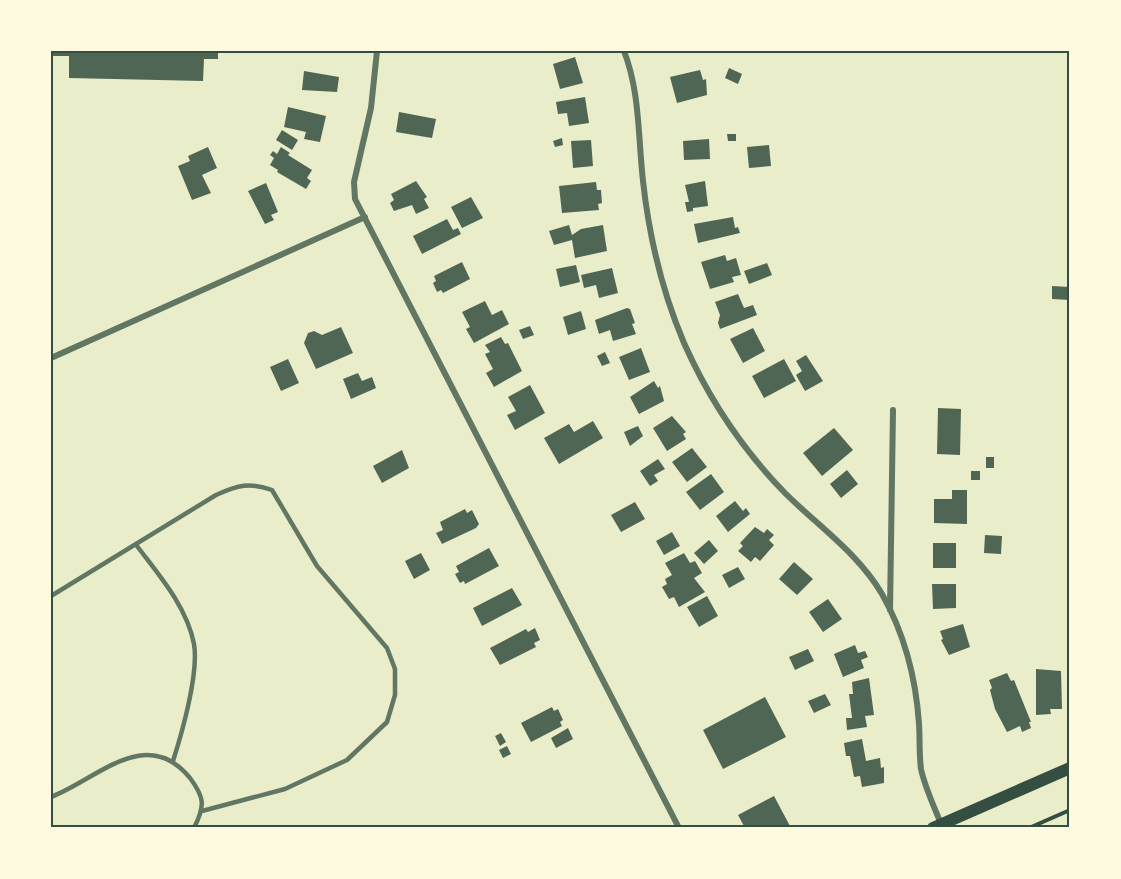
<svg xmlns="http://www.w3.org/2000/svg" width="1121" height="879" font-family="Bitter,serif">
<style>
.building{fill:#4f6655}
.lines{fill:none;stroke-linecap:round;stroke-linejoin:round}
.path{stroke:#344e41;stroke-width:4}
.service{stroke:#617663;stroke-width:4.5}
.minor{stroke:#617663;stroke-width:6}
.secondary{stroke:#344e41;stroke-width:12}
.neatline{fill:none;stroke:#344e41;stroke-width:2}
</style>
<rect width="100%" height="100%" fill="#e9edc9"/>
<path class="building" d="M51 51H218V59H204L203 81 69 78V56H51Z
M575 57 583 83 560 89 553 64Z
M729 68 742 74 738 84 725 78Z
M700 70 703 80 706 79 707 95 677 103 670 77Z
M304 71 339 77 337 92 302 90Z
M585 97 589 123 569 126 567 113 558 114 556 102Z
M288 107 326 116 320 142 304 139 306 132 284 127Z
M399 112 436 119 432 138 396 132Z
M282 130 298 140 292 150 276 140Z
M727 134H736V141H728Z
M562 138 563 145 555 147 553 141Z
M709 139 710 159 684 160 683 141Z
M591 140 593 166 573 168 571 141Z
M769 145 771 166 749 168 747 147Z
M208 147 217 168 202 175 211 193 192 200 178 166 190 161 188 156Z
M281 147 290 153 288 155 312 170 307 178 311 181 306 189 277 172 278 170 270 165 274 158 270 155 273 151 277 154Z
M416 181 427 197 424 199 429 208 416 214 412 205 394 211 390 203 394 200 391 194Z
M705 181 708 206 693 208V211L687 212 685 202H689L685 185Z
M596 182 597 190H601L602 203 598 204 599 210 562 213 559 186Z
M266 183 278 212 271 215 274 220 265 224 248 191Z
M471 197 483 218 462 228 451 207Z
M733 217 735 228 738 227 740 233 698 243 694 224Z
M447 219 453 230 458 228 461 234 422 254 413 236Z
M569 225 572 235 581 229 603 225 607 251 575 258 572 240 554 245 549 231Z
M725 255 727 261 736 258 741 275 732 277 734 282 710 289 701 262Z
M462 262 470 279 443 293 441 290 437 292 433 283 436 281 434 276Z
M767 263 772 275 749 284 744 271Z
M576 265 580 282 560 287 556 269Z
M612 268 618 293 599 298 596 285 584 288 581 275Z
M1052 286 1070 287V300L1052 299Z
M738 294 744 308 753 305 757 315 720 329 718 323 720 315 715 302Z
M485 301 492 315 502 310 509 324 474 343 466 329 470 327 462 312Z
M627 308 630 309 635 323 632 324 636 334 613 341 610 330 599 334 595 320Z
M581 311 586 329 568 335 563 317Z
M530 326 534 335 523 339 519 330Z
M341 327 353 353 316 369 304 343 308 333 314 331 322 335Z
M753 328 765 351 743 363 730 339Z
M501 337 505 344 508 343 522 371 494 387 486 373 493 369 485 354 490 352 485 345Z
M641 348 650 372 629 380 619 357Z
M605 352 610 363 602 366 597 356Z
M806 355 823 381 805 391 796 375 802 371 796 361Z
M288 359 299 383 281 391 270 367Z
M784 359 796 381 764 398 752 376Z
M358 373 362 381 372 377 376 388 351 399 343 379Z
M654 381 658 388 660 386 664 401 639 414 630 397Z
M530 385 545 413 515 430 507 415 516 411 508 397Z
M938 408 961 409 960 455 937 454Z
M672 416 686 432 683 434 686 439 667 451 653 428Z
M593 421 603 438 559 464 544 438 569 424 574 432Z
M638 426 643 436 630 446 624 432Z
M834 428 853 450 822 476 803 453Z
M692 448 707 467 687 482 672 462Z
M402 450 409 468 382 483 373 466Z
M986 457H994V468H986Z
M658 459 665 469 654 475 658 481 650 486 640 471Z
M847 470 858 484 841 498 830 484Z
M971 471H980V480H971Z
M711 474 724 492 700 510 686 492Z
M952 490H967V524L934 523V499H952Z
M735 501 743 511 746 508 750 514 728 532 716 516Z
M635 502 645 519 621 532 611 515Z
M465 509 467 513 472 510 479 524 476 528 442 544 436 533 443 530 440 522Z
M755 527 764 533 767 529 774 535 769 540 774 545 760 561 755 557 751 562 738 551 743 546 740 543Z
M672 532 680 546 664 555 656 541Z
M985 535 1002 536 1001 554 984 553Z
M709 540 718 551 704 564 694 553Z
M933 543H956V568H933Z
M489 548 499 566 465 584 464 581 460 583 455 574 459 572 456 566Z
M421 553 430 570 414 579 405 561Z
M684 553 690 563 695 561 702 573 694 578 705 592 679 607 674 597 669 599 662 587 667 584 665 579 672 575 665 563Z
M794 562 813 579 797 595 779 579Z
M738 567 745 579 729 588 722 575Z
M932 584H956V608L933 609Z
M512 588 522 605 482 626 473 608Z
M707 596 718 616 699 627 687 607Z
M828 599 842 619 823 632 809 612Z
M963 624 970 647 949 655 941 640 943 639 940 631Z
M535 628 540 640 534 643 536 647 500 665 490 648 526 629 528 632Z
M855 645 858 653 865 651 868 657 861 660 864 668 843 677 834 654Z
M808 649 814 661 795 670 789 657Z
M1036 669 1061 671 1062 709H1050L1051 714 1036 715Z
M1007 673 1011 681 1014 680 1031 722H1029L1031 728 1022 732 1020 726 1007 732 995 709 990 690 992 688 989 680Z
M869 678 874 715 865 716 867 727 847 730 846 718H852L849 694H853L852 682Z
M825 694 831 705 814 713 808 701Z
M765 697 786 737 723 769 703 730Z
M552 707 554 711 558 709 563 720 560 722 562 726 531 742 521 723Z
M568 728 573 739 556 748 551 738Z
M501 733 506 742 500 746 495 736Z
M862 739 866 761 880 758 881 768 884 767V783L862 787 860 776 854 777 850 756H846L844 743Z
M507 746 511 754 503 758 499 750Z
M774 796 791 828H745L738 815Z"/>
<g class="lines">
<path class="path" d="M1029 828 1070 810"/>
<path class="service" d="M137 546C159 575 187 607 194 644 199 673 182 733 173 761
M51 596 216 495C238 485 250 482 272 490L317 566 387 648 395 669V695L387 722 347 760 285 789 202 811
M51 797C96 780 146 724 190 778 205 798 205 806 194 828"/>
<path class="minor" d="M377 51 371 108 354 182 355 199 679 828
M624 51C640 92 638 137 643 181 649 236 662 291 684 343 708 397 743 450 785 493 818 526 858 553 882 594 904 633 916 679 919 724 920 739 919 754 921 769 925 788 934 806 941 824
M51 358 365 217
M890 610 893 410"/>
<path class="secondary" d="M933 828 1070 768"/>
</g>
<rect width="1121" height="879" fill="none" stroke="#fefae0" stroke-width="105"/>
<rect x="52" y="52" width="1016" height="774" class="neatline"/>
</svg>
